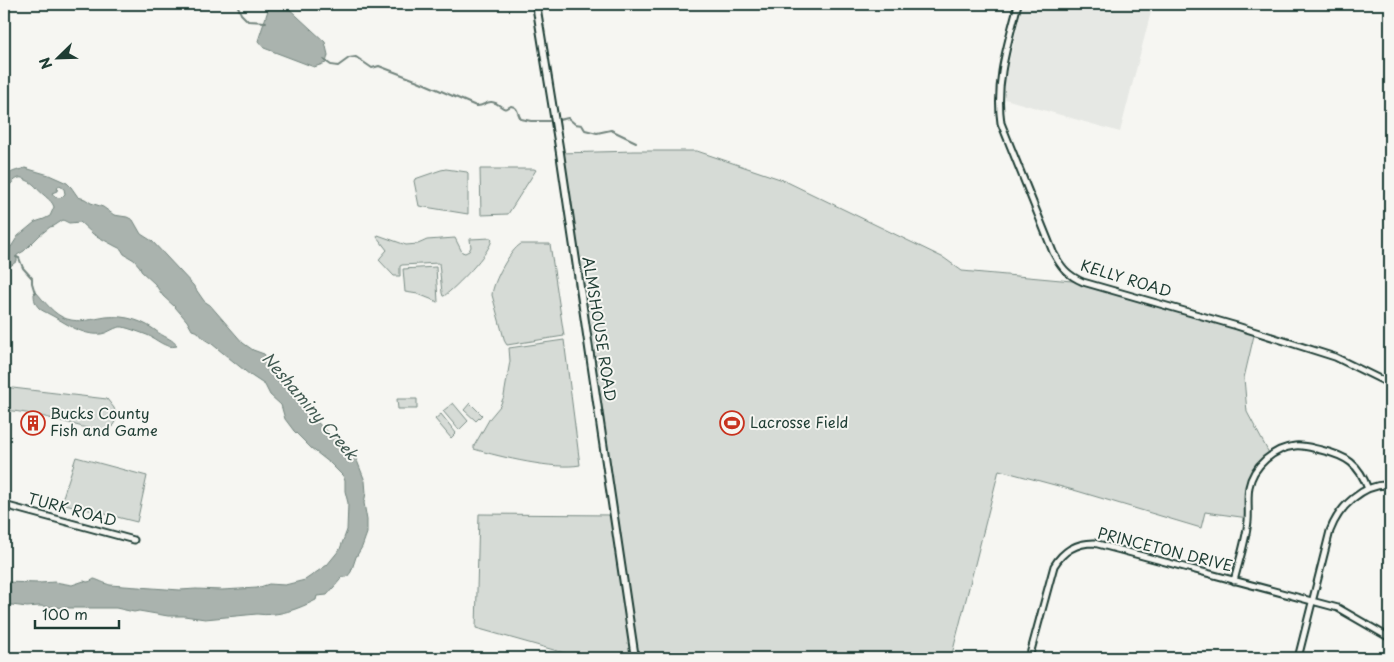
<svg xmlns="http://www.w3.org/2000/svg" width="1394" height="662" font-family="'Playpen Sans',sans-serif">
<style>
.built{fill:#e6e8e4}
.green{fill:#d6dbd6;stroke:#7a8c85}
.water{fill:#aab3ae;stroke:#72847d;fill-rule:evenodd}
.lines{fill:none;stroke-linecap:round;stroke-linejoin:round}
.stream{stroke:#72847d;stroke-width:2}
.minor-casing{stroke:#1f3d34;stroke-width:9}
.tertiary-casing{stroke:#1f3d34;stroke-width:10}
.minor{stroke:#f6f6f2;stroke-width:5}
.tertiary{stroke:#f6f6f2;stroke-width:6}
.labels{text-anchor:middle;stroke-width:4;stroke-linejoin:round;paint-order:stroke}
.street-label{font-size:15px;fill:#1f3d34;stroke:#f6f6f2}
.poi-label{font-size:15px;fill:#1f3d34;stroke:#f6f6f2;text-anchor:start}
.water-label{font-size:16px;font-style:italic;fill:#425a52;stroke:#f6f6f2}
</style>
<rect width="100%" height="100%" fill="#f6f6f2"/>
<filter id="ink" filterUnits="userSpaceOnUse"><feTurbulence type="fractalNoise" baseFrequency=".02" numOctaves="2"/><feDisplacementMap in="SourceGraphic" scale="10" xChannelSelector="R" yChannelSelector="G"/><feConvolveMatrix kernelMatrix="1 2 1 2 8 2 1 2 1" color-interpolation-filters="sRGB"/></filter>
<g filter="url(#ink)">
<path class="built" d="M1023 4H1153L1120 132 1005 99V78Z"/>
<path class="green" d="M634 151H697L783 180 944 258 962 271 1083 282 1255 331 1244 378 1247 412 1270 455 1261 463 1249 486 1248 518 1205 512 1201 528 1077 491 999 470 951 658H582L476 628 479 514 614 515 560 153Z
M446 169 467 172 468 173V214L419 206 414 181 415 179 441 170Z
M480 169H534L536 170 508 214 481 215Z
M378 235 406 245 418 244 427 240 455 238 462 252 465 253 469 251 471 247 470 239 491 238 492 239C491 252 455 288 444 296H443L442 293 439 263 402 265 400 266V276H394L379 260 380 258 387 250 377 237Z
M521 244H550L564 336 507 345 505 342 492 295C493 282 510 250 521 244Z
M436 267 438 302 418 294 405 292 403 269Z
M564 340 580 465C555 470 500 457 474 449V446L490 418 500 406 504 396 510 361 509 348Z
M4 387 107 399 114 408 117 418 108 434C74 425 39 413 4 410Z
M397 399H417V409H398Z
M453 403 468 421 459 430 443 411Z
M470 403 482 415 476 421 464 410Z
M441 414 456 433 451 438 435 419Z
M76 457 147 476 137 522 61 503Z"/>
<path class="water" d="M270 4H284L325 42 328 55 326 63 314 67 264 48 258 41Z
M25 168 49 175 67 183 71 187 78 197 85 199 91 203 103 207 114 215 127 217 133 220 141 234 152 241 193 285 204 301 210 305 243 343 253 350 264 354 280 374 293 386 295 391 309 406 313 417 322 427 349 449 356 458 365 481 366 493 364 503 367 520V533L362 547 356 557 351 572 347 577H341L340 580 327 595 317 596 316 600C298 609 278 617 257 614L205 619 184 616H168L139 611 134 612 116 608H68L39 606 27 607 4 604V582L39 583 55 582 72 585 84 581 87 582C90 582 92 580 94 579 96 579 106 584 110 585L180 590 196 589 222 590 257 588 269 584 285 585 305 580 327 565 340 549 347 530 348 503 345 491V481L343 476 330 463 311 448 294 431 285 419 281 405 270 395 265 385 250 375 212 344 204 339 198 332 192 330 187 321 175 307 163 296 155 284 141 271 140 267 134 260 124 254 121 249 115 246 93 234 80 222 69 223 63 220 54 226 50 227 40 235 24 251 17 255V261L4 271V252L11 247 18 236 35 222 44 219 50 216 54 207C52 201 48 199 44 195 36 189 36 184 26 180 23 179 22 177 19 178 14 179 9 187 4 190V178C11 171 16 171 25 168ZM58 186H60L64 189 65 194 61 198 55 197 52 193 57 191Z
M36 292C45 302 54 315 67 319 80 323 93 319 106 317 126 315 144 321 159 333 166 338 173 339 177 346 165 349 157 339 147 335 139 332 131 329 123 327 115 326 109 333 101 334 81 336 65 322 49 314 46 312 42 311 39 308 35 304 34 299 34 294Z"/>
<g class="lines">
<path class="stream" d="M237 4 241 14 248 21 266 22
M324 60 331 65 338 66 349 58 356 57 372 68 379 66 418 81 476 106C483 107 486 101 492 102 502 103 501 113 511 106 519 107 517 114 521 119L531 121H549
M559 120 568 118 575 124 582 125 585 130 597 133 611 130 636 142
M16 257 19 258 23 268 32 278V283L35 293"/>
<g class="minor-casing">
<path id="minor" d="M1018 4C1008 43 995 82 1001 123L1053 252C1061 267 1067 275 1083 282L1237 326 1335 357 1390 384
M4 505 134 540
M1234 581C1239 561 1246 541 1248 521 1249 510 1247 498 1249 487 1253 466 1274 448 1295 446 1304 445 1312 448 1321 450 1347 456 1359 464 1368 489
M1029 658 1054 566C1063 551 1077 543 1094 543L1338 608 1390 638
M1298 658 1330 531C1339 507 1363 483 1390 485"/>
</g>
<g class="tertiary-casing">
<path id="tertiary" d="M536 4 560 153 635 658
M565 658H571"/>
</g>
<use href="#minor" class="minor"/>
<use href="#tertiary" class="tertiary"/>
</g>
</g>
<defs>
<g id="building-ring" transform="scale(1.25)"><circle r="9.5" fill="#f6f6f2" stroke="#c8321e" stroke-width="1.5"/><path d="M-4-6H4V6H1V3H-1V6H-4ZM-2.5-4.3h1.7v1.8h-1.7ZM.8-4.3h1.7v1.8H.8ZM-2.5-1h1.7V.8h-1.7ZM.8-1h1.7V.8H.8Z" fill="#c8321e"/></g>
<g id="stadium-ring" transform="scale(1.25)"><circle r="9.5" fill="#f6f6f2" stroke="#c8321e" stroke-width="1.5"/><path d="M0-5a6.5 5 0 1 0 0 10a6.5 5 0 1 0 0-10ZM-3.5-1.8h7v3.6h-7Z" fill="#c8321e"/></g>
</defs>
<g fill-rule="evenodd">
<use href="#building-ring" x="33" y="423"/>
<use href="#stadium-ring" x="732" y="423"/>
</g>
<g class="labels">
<g class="street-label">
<text transform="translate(1126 279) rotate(17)" y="5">KELLY ROAD</text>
<text transform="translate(599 329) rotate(81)" y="5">ALMSHOUSE ROAD</text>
<text transform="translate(72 510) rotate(15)" y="5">TURK ROAD</text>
<text transform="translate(1165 550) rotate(14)" y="5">PRINCETON DRIVE</text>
</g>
<g class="poi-label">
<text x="50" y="419">Bucks County<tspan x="50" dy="17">Fish and Game</tspan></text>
<text x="750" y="428">Lacrosse Field</text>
</g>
<g class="water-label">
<text transform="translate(310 406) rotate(49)" y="6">Neshaminy Creek</text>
</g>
</g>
<rect width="1394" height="662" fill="none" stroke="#f6f6f2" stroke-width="20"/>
<rect x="10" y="10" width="1374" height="642" fill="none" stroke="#1f3d34" stroke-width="2" filter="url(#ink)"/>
<g transform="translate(58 58) rotate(247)" stroke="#f6f6f2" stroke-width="4" paint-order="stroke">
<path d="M0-4L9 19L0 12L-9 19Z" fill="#1f3d34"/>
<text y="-8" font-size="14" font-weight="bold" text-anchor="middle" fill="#1f3d34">N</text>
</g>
<path d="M35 620v8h84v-8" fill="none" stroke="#1f3d34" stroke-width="2.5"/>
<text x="42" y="620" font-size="15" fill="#1f3d34" stroke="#f6f6f2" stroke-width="4" paint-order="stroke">100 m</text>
</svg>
